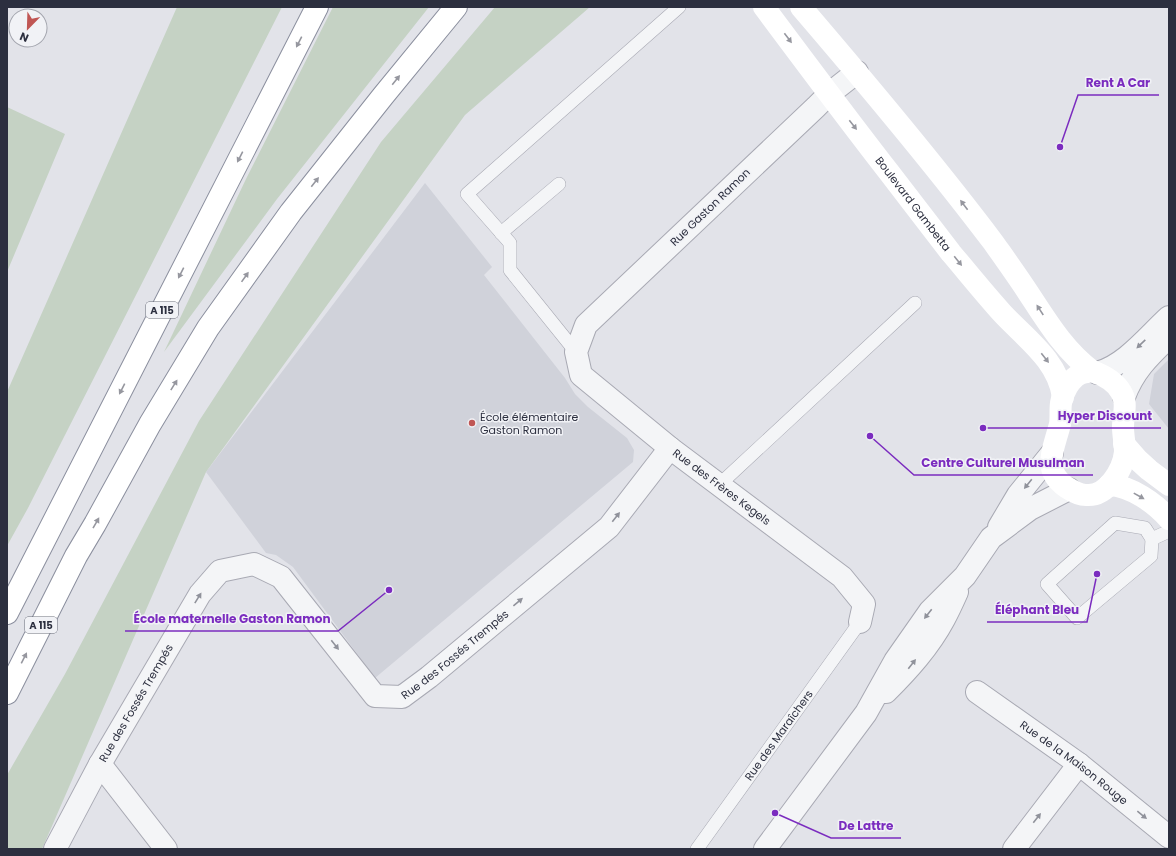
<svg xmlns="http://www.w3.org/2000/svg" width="1176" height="856" font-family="Poppins,sans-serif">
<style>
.built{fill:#d0d2da}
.green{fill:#c5d2c4}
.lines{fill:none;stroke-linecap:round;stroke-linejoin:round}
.service-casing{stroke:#a8a9b3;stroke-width:14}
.minor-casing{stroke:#a8a9b3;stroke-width:24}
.tertiary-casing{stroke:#a8a9b3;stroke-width:24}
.motorway-casing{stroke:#8b8f9e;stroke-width:24}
.service{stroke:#f4f5f7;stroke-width:13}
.minor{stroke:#f4f5f7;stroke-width:22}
.tertiary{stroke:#f4f5f7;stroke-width:22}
.secondary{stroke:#fff;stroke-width:22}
.motorway{stroke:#fff;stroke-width:22}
.oneway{fill:#96979f}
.oneway2{fill:#90929b}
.poi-dot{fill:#c05654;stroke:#f1f2f6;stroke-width:1.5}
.labels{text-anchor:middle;stroke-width:3;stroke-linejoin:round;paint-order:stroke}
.shield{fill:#f1f2f6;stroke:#676a76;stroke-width:1}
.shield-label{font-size:10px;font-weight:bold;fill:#2c2f3f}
.street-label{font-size:11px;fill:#2c2f3f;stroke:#f1f2f6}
.poi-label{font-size:11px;fill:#2c2f3f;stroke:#f1f2f6;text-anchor:start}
.leader{fill:none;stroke:#7b2cbf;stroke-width:1.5}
.callout-dot{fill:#7b2cbf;stroke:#f1f2f6;stroke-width:1.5}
.callout-label{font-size:12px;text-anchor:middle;font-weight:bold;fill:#7b2cbf;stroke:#f1f2f6;stroke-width:3;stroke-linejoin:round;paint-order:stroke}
</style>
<rect width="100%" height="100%" fill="#e2e3e9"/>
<path class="built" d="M425 183 492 267 484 275 565 378 575 394 588 407 627 438 634 450 633 462 375 678 293 567 276 555 266 553 206 472Z
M1169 359V429L1149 404 1154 374Z"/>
<path class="green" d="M177 7H282L28 508 7 546V392Z
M333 7H429L277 199 164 352 246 179Z
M495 7H590L465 115 206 472 42 849H7V775L65 674 199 421 381 142Z
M7 107 65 134 7 272Z"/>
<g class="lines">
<g class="service-casing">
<g id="service">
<path d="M501 233 559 184"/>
<path d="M576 352 510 270V243L467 194 679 7"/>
<path d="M719 485 915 303"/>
<path d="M1115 523 1145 528 1152 539 1151 556 1077 618 1047 584Z"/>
<path d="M1152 539 1169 531"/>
<path id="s1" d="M697 849 860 622"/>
</g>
</g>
<g class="minor-casing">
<g id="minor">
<path id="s2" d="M857 72 829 94 816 107 586 325 576 352 581 375 670 448 842 577 864 604 860 622"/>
<path id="s3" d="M977 692 1079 764 1169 837"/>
<path d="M100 764 166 849"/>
<path id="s4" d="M55 849 100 764 200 594 220 571 254 564 281 577 375 696 402 697 429 677 609 527 670 448"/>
<path d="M1014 849 1079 764"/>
</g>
</g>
<g class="tertiary-casing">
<path id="tertiary" d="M1097 373C1125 366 1148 336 1169 317
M1124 397C1133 372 1148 357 1167 339
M999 527 1018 495 1052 453
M886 692C908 670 929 647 944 619 949 610 953 601 957 592
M765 849 866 713 895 661 930 611 965 576 991 538 1030 509 1069 489"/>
</g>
<g class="motorway-casing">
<path id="motorway" d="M7 613 317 7
M7 693 76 556 95 524 150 424 208 328 291 212 383 96 456 7"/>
</g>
<use href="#service" class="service"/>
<use href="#minor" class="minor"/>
<use href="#tertiary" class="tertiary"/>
<g class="secondary">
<path id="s5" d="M764 7C805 62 846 117 888 171 909 198 930 226 951 253 968 273 984 293 1002 313 1025 338 1058 360 1063 397"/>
<path d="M801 7C867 84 932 161 993 242 1005 259 1018 277 1029 294 1048 323 1065 351 1092 371"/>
<path d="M1092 371C1103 375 1115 381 1121 392 1128 403 1123 415 1123 427 1123 435 1125 444 1125 452 1123 470 1107 497 1086 495 1079 495 1072 491 1066 487 1041 469 1054 449 1060 424 1061 418 1060 410 1061 403 1063 392 1070 379 1080 374 1084 372 1088 372 1092 371Z"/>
<path d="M1124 444 1138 460 1149 470 1169 485"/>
<path d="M1109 485C1131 486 1155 503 1169 519"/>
</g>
<use href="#motorway" class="motorway"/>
</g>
<defs><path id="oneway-solid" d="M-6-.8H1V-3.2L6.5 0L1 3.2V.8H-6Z"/></defs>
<g class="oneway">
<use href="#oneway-solid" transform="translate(788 38) rotate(53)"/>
<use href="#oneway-solid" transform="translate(299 42) rotate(117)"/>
<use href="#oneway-solid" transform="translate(396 80) rotate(-51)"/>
<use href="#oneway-solid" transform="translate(853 125) rotate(52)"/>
<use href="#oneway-solid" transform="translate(240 157) rotate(117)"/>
<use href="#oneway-solid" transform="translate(315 182) rotate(-52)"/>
<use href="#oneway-solid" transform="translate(964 205) rotate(-127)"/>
<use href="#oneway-solid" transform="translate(958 261) rotate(51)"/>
<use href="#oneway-solid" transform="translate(181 273) rotate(117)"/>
<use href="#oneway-solid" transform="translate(245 277) rotate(-55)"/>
<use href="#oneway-solid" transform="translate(1040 310) rotate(-123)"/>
<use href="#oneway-solid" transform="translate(1045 358) rotate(52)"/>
<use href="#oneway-solid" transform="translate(174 385) rotate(-58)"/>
<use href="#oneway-solid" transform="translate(122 389) rotate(117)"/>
<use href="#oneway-solid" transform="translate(1139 496) rotate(29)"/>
<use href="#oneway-solid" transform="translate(96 523) rotate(-60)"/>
<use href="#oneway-solid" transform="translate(24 658) rotate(-63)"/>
</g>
<g class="oneway2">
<use href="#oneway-solid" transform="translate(1141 344) rotate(136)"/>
<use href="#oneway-solid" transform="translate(1028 484) rotate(129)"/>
<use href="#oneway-solid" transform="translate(616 517) rotate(-52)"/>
<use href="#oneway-solid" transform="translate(198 598) rotate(-58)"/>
<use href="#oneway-solid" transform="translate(518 602) rotate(-40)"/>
<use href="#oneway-solid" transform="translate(928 614) rotate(128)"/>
<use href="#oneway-solid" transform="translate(335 645) rotate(52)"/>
<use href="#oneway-solid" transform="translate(912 664) rotate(-52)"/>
<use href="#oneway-solid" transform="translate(1142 815) rotate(39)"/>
<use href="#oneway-solid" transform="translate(1037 818) rotate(-52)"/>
</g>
<circle class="poi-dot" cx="472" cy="423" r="4"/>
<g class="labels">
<g class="shield">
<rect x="146" y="302" width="32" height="16" rx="3"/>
<rect x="25" y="617" width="32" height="16" rx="3"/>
</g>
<g class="shield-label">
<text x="162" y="314">A 115</text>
<text x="41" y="629">A 115</text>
</g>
<g class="street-label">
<text dy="4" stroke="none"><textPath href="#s5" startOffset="247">Boulevard Gambetta</textPath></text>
<text transform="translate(710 207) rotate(-44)" y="4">Rue Gaston Ramon</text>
<text dy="4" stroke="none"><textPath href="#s2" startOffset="603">Rue des Frères Kegels</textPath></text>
<text dy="4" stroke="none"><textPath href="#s4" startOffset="635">Rue des Fossés Trempés</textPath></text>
<text dy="4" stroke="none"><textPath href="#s4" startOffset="167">Rue des Fossés Trempés</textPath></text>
<text dy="4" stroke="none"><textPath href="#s1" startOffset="140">Rue des Maraîchers</textPath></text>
<text dy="4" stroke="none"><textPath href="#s3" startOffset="120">Rue de la Maison Rouge</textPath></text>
</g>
<g class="poi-label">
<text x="480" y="421">École élémentaire<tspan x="480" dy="13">Gaston Ramon</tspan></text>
</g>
</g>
<path class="leader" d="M1060 147L1078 95H1159M983 428L1050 428H1161M870 436L914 475H1093M1097 574L1087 622H987M389 590L338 631H125M775 813L831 838H901"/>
<g class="callout-dot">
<circle cx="1060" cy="147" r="4"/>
<circle cx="983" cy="428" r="4"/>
<circle cx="870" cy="436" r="4"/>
<circle cx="1097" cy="574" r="4"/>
<circle cx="389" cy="590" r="4"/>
<circle cx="775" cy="813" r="4"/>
</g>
<g class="callout-label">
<text x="1118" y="87">Rent A Car</text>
<text x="1105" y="420">Hyper Discount</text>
<text x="1003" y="467">Centre Culturel Musulman</text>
<text x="1037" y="614">Éléphant Bleu</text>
<text x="232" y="623">École maternelle Gaston Ramon</text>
<text x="866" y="830">De Lattre</text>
</g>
<rect width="1176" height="856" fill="none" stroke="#2c2f3f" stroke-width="16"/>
<g transform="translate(28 28) rotate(203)"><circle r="19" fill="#f1f2f6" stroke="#a2a4ad"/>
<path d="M0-3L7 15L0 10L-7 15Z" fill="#c05654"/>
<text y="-6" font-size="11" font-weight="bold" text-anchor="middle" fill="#2c2f3f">N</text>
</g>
</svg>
